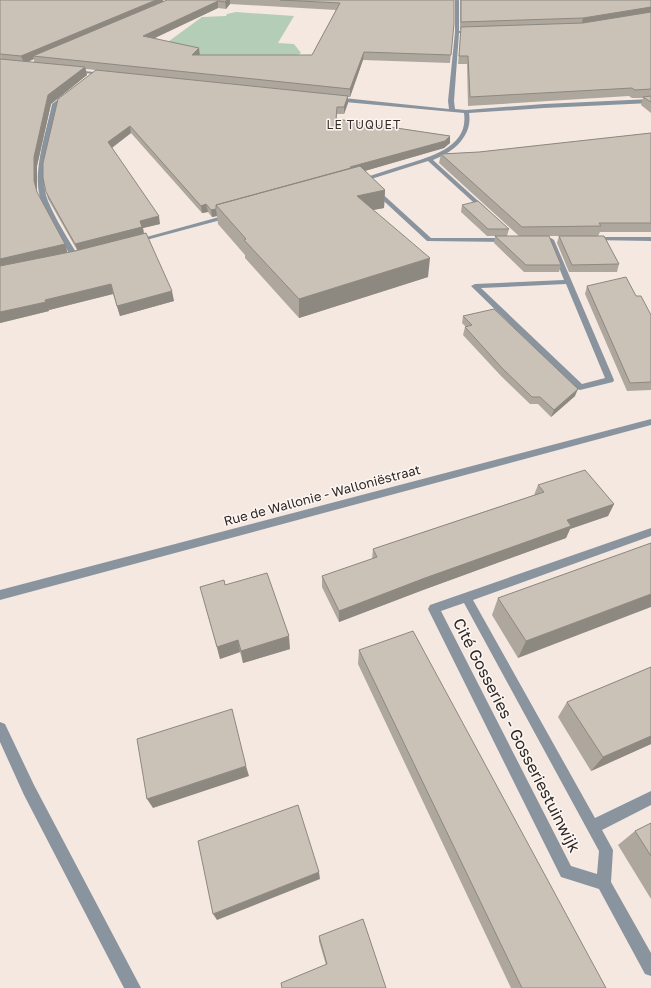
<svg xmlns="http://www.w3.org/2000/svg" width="651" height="988" font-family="'Golos Text',sans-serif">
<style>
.green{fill:#b3cdb7}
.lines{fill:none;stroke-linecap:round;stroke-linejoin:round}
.minor{fill:#8a949f;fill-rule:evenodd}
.wall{fill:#aea79d;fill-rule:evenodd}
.shaded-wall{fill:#8d8880}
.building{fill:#cac2b7;stroke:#8d8880}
.labels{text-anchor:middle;stroke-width:3;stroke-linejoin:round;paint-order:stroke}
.far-neighbourhood-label{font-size:12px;letter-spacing:1px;fill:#372c28;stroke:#fef6f2}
.street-label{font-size:13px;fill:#2d2825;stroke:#fef6f2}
.near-street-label{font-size:16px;fill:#2d2825;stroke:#fef6f2}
</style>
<rect width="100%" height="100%" fill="#f5e8e1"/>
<path class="green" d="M236 12 294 16 278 43 294 44 301 53 285 62 154 52 202 17 226 16 227 14Z"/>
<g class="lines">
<path class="minor" d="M455 0H459V31L474 30 476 31 459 33 454 101 455 109 466 110 544 104 651 99V103L544 108 469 113C473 136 453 153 433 160L487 209V211H483L428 161 368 180 357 182V180C374 175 390 169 407 164 431 156 469 147 464 113L334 101 331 99 334 97 449 109 448 101 455 32Z
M74 70 105 73 107 74 105 75 72 72Z
M67 93 69 94V96L58 105C52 132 37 175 48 201 56 220 68 239 79 257L75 259 71 257C62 240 48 218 41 200 31 175 47 130 52 104Z
M373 189H377L431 238H508L511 240 508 242 427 241 373 191Z
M230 214 232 215V217L135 243 132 241Z
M594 237H651V241L592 240 591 239Z
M551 238 554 240 614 380 613 382 580 390 577 389 471 286 475 284 564 280 548 240ZM566 284 605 378 582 384 481 288Z
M651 419V425L0 600V590Z
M651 528V536L473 600 595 818 651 791V805L602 830 613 850 611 882 651 953V976L645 974 599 889 561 877 428 609 430 605ZM464 603 599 851 597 874 571 866 441 611Z
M0 722 5 724 34 785 141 988H124L24 795 0 742Z"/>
</g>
<path class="wall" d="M0 0 163 2 167 0H454V24L450 63 363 60 350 97H348V103L344 114H337L336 119 450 136V143L444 148 365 171 385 190 384 208 373 210 428 277 299 318 245 258V255L218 224 217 216 212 217 208 212 202 213 131 133 112 148 160 224 143 228 144 233 174 301 120 316 113 294 49 310V311L0 323ZM230 4 336 10 312 55H200L155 38 218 8 226 9ZM34 59V62H28ZM86 69 95 70 46 192 48 199 77 250 67 253 38 195 37 191V166L51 104 87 75Z
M460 0H651V113L641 105 643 98H632L629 96 468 106 467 64H458L461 29H460Z
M651 133V232H600L598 236 619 264 617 272H569L557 243 559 236H591H548L561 265 559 272H524L494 243 495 236H487L461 212 462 205 509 229 507 236H519L439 163 441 154 479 152Z
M587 286 636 296 651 315V390L627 391 585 294Z
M463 316 575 396 551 417 538 404H530L501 376 463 335 465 327H466L462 323Z
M538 485 614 504 608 516 570 529 566 538 423 590 339 622 322 587V576L372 559 373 549 534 495Z
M651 543 518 658 492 615 498 598Z
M225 585 290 649 243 663 240 652 220 659 204 599Z
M359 650 606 988H511L358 664Z
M651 667V744L591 771 558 717 567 702Z
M651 823V899L618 845 635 831Z
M319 936 386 988 326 965 319 941Z"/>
<path class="shaded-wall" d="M156 0H163L164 4 33 56 34 59 24 63 21 56Z
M227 0H230V4L226 9 225 2Z
M218 1V8L144 43 143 36Z
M651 7V14L581 26 583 18Z
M199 48 200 56 192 55Z
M364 52 363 60 350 97V89Z
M85 67 87 75 51 104 37 166V191L40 201 34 181V157L48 95Z
M348 96V103L344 114V107Z
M130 126 131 133 110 149 108 142Z
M450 136V143L444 148 354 174 350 167Z
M385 190 384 208 356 213 357 196Z
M206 204 208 212 202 213 201 206Z
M216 209 217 216 212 217 211 210Z
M159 216 160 224 143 228 144 235 78 251 75 244 140 221Z
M65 244 68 254 0 269V259Z
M430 258 428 277 299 318V299Z
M111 284 113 294 49 310 45 300Z
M172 291 174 301 120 316 117 306Z
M46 302 49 311 0 323V312Z
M578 389 575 396 551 417 554 410Z
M614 504 608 516 570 529 566 538 423 590 339 622V611L567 520Z
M651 594V607L518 658 526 641Z
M289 636 290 649 243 663 241 651Z
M238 640 240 652 220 659 217 647Z
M651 736V744L591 771 603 757Z
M246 766 249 776 153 808 147 799Z
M319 872 320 879 217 920 213 914Z"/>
<path class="building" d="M0 0H156L21 56 0 54Z
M167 0H227L225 2 218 1 143 36 199 48 192 55H312L340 3 280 0H454V24L451 55 364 52 350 89 33 56Z
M461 0H651V7L583 18 461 22Z
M651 12V89L635 90 632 88 470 97 468 56H459L461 27 583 23Z
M0 59 85 67 48 95 34 157V181L37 192 65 244 0 259Z
M96 70 348 96 344 107H337L336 119 450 136 445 141 350 167 351 168 216 205V209L211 210 206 204 201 206 130 126 108 142 159 216 140 221 142 227 75 244 46 192 43 178V163L58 99Z
M651 96V102L643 97Z
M651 133V223H599L601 226 522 227 441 154 479 152Z
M360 166 385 190 357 196 430 258 299 299 244 240 246 239 216 205Z
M478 201 509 229H488L462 205Z
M146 233 172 291 117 306 111 284 45 300 46 302 0 312V266L75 251Z
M495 236H549L561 265H526Z
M559 236H604L619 264 572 265Z
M626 277 636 296H641L651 315V382L630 383 587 286Z
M494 309 578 389 554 410 540 397H532L502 368 465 327 472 325 463 316Z
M585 470 614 504 567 520 571 526 425 578 339 611 322 576 377 557 373 549 544 492 538 485Z
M651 543V594L526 641 498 598Z
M267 573 289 636 241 651 238 640 217 647 200 587 224 580 225 585Z
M413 631 606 988H522L359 650Z
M651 667V736L603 757 567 702Z
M232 709 246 766 147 799 137 739Z
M298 805 319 872 213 914 198 841Z
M651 823V856L635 831Z
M363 919 386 988H282L281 983 327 964 319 936Z"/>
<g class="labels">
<g class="far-neighbourhood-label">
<text x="364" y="129">LE TUQUET</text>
</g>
<g class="street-label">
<text transform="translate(322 495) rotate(-15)" y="5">Rue de Wallonie - Walloniëstraat</text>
</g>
<g class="near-street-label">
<text transform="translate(517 735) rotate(63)" y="6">Cité Gosseries - Gosseriestuinwijk</text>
</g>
</g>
</svg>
